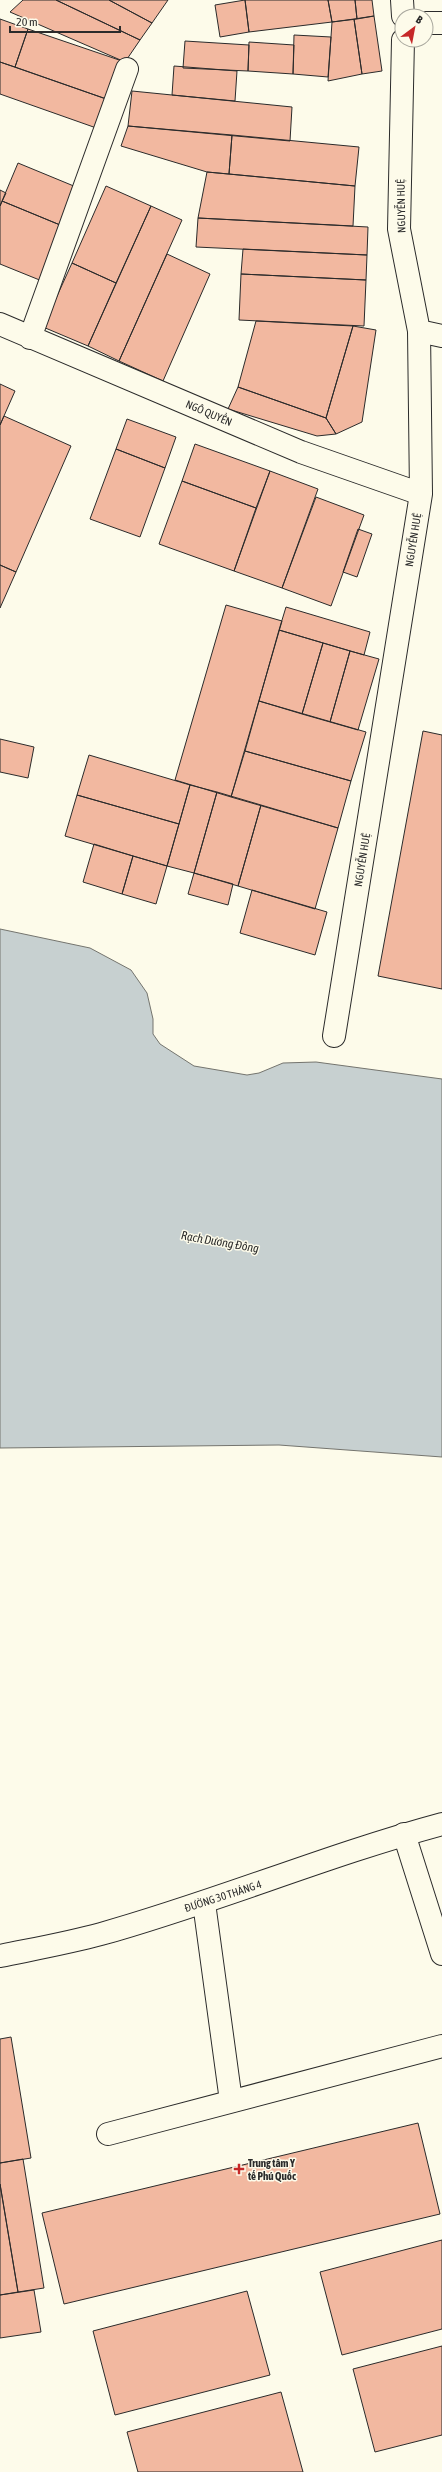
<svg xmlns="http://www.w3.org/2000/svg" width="442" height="2472" font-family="'Asap Condensed',sans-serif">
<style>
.water{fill:#c7d0d0;stroke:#74746e}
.building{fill:#f2b8a0;stroke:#2b2b2b}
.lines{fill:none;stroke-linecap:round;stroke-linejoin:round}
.minor-casing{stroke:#2b2b2b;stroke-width:24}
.major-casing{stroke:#2b2b2b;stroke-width:24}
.minor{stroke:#fdfbea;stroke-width:22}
.major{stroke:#fdfbea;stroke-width:22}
.poi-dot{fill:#c62828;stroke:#fdfbea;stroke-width:1.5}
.labels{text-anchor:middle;stroke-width:3;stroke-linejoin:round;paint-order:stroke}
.street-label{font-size:11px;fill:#2b2b2b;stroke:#fdfbea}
.poi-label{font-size:11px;font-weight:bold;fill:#2b2b2b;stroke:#fdfbea;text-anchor:start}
.water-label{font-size:12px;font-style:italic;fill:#2b2b2b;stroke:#fdfbea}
</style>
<rect width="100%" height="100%" fill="#fdfbea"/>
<path class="water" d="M0 929 90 948 131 970 147 993 153 1019V1034L160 1044 194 1066 247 1075 259 1073 283 1063 316 1062 442 1079V1457L279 1445 0 1448Z"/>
<path class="building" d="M23 0H56L140 40 125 62 10 12Z
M56 0H109L152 23 140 40Z
M109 0H168L152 23Z
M245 0 249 32 220 37 215 5Z
M245 0H328L332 22 249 32Z
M328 0H355L357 19 332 22Z
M355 0H372L374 16 357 19Z
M374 16 382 71 362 74 354 19Z
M0 19 28 29 15 67 0 62Z
M354 19 362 74 328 81 332 22Z
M28 29 125 62 112 101 15 67Z
M294 35 331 37 328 77 293 74Z
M185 41 249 45 248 71 183 68Z
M249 42 294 45 293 74 248 71Z
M0 62 112 101 102 130 0 94Z
M174 66 237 71 235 101 172 95Z
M132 91 292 107 290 141 128 126Z
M128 126 232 135 229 174 207 172 121 146Z
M232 135 359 147 355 186 229 174Z
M18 163 81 189 65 227 2 201Z
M207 172 355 186 353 226 198 218Z
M106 186 151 206 116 283 72 263Z
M0 190 6 193 0 206Z
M2 201 65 227 42 281 0 264V206Z
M151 206 182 220 119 361 88 346Z
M198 218 368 227 367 255 196 247Z
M243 249 367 255 366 280 241 274Z
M167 254 210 274 163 381 119 361Z
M72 263 116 283 88 346 43 327Z
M241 274 366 280 364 326 239 320Z
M256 321 353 326 326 418 238 387Z
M353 326 376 330 362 422 336 434 326 418Z
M0 384 15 391 0 425Z
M238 387 326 418 336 434 317 436 228 409Z
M4 416 71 446 16 572 0 565V425Z
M127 419 176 437 165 468 116 449Z
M195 444 270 471 256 508 182 481Z
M116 449 165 468 140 537 90 519Z
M270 471 318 489 282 588 234 571Z
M182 481 256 508 234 571 159 544Z
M316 497 364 515 331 606 282 588Z
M358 529 372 534 357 577 343 572Z
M0 565 16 572 0 608Z
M226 605 282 621 231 797 175 780Z
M286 607 370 632 364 655 279 630Z
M279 630 323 643 302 714 259 701Z
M323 643 350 651 330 722 302 714Z
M350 651 379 659 358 730 330 722Z
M259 701 366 732 351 781 245 751Z
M423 731 442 735V989L378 976Z
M0 739 34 747 28 778 0 772Z
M245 751 351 781 338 828 231 797Z
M89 755 190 785 179 824 77 795Z
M190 785 217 792 194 873 167 866Z
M217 792 261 805 238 886 194 873Z
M77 795 179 824 167 866 65 836Z
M261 805 338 828 315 909 238 886Z
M94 844 133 856 122 894 83 882Z
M133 856 167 866 156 904 122 894Z
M194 873 233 884 228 905 188 894Z
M252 890 327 912 315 955 240 933Z
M11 2037 31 2158 0 2163V2039Z
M418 2123 440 2214 64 2304 42 2213Z
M23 2159 44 2288 18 2292 0 2184V2163Z
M0 2184 18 2292 0 2295Z
M442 2240V2329L342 2355 320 2272Z
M34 2290 41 2332 0 2338V2295Z
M247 2291 270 2375 115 2415 93 2331Z
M442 2346V2435L375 2452 353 2369Z
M281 2392 303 2472H138L127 2432Z"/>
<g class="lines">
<g class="minor-casing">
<path id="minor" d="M402 0 403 16
M426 23H442
M0 324 301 452 421 494
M419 331 442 336
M30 338 127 69
M334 1036 421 494 419 331 399 229 403 40
M404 1834 442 1954
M204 1903 231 2101
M108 2134 442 2046"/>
</g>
<g class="major-casing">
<path id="major" d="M0 1956C34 1949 68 1943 101 1934 216 1902 327 1855 442 1824"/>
</g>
<use href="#minor" class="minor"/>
<use href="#major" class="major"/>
</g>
<path class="poi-dot" d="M237 2163h4v4h4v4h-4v4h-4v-4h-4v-4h4z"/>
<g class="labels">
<g class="street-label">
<text transform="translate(401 206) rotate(-91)" y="4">NGUYỄN HUỆ</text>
<text transform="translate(209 413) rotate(23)" y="4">NGÔ QUYỀN</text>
<text transform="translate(413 540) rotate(-81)" y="4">NGUYỄN HUỆ</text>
<text transform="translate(362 860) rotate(-81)" y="4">NGUYỄN HUỆ</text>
<text transform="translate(223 1896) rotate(-18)" y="4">ĐƯỜNG 30 THÁNG 4</text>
</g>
<g class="poi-label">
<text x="248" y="2167">Trung tâm Y<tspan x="248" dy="13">tế Phú Quốc</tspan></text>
</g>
<g class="water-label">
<text transform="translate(220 1242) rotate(10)" y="4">Rạch Dương Đông</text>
</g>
</g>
<g transform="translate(414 28) rotate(32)"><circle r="19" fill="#fdfbea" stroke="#a9a89e"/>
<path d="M0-3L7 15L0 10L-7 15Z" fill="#c62828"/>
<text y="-6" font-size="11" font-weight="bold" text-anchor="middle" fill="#2b2b2b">B</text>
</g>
<path d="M10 26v6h110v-6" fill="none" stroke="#2b2b2b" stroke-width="2"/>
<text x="16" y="26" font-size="12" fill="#2b2b2b" stroke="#fdfbea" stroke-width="3" paint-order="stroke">20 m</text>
</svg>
